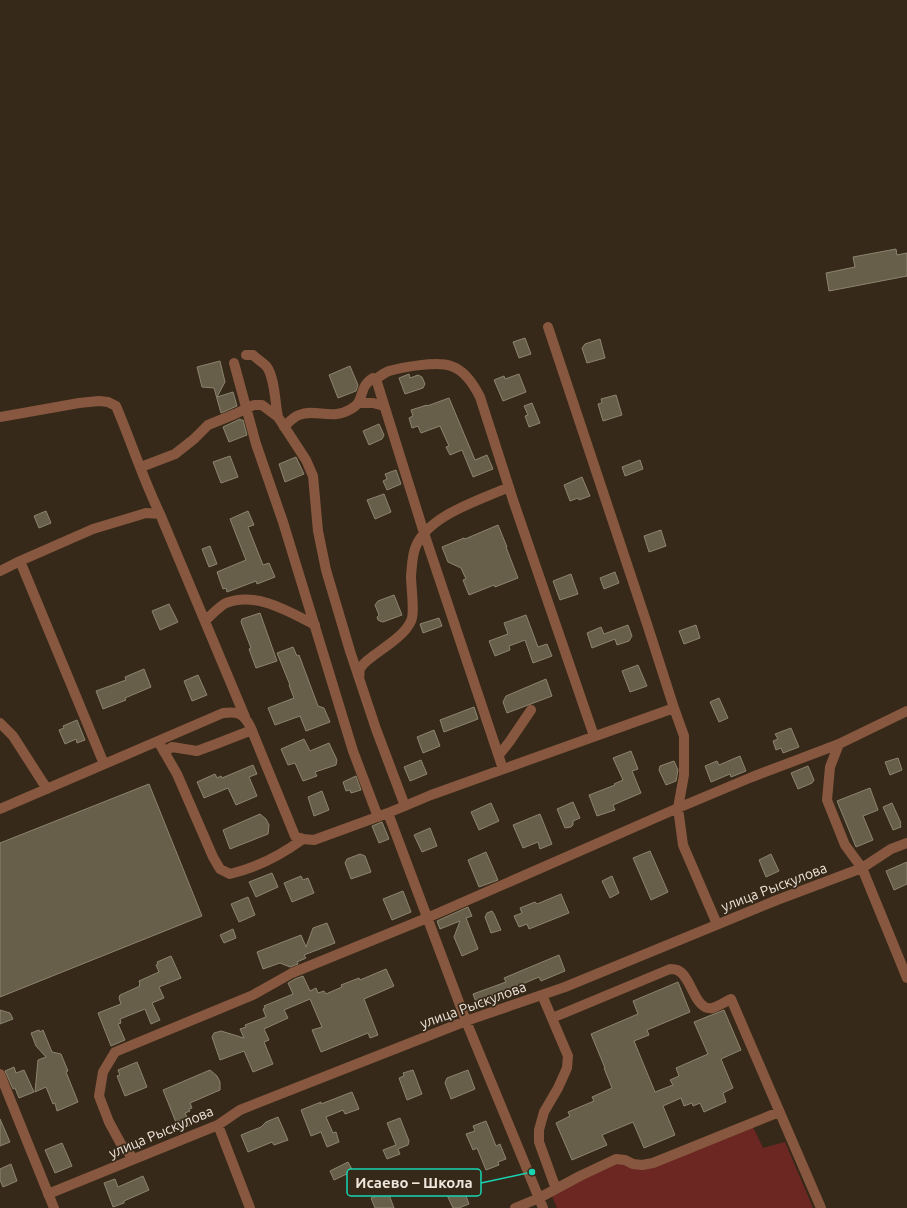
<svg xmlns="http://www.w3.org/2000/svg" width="907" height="1208" font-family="Ubuntu,sans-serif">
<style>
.green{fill:#6d2722}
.building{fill:#675f4a;stroke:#8c846e}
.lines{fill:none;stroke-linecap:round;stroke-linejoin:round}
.minor{stroke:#87583f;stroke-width:10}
.labels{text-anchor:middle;stroke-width:3.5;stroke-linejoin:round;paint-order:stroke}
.street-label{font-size:14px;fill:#efe6dc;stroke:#372919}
.leader{fill:none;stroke:#17d5b2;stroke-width:1.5}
.callout-dot{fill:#17d5b2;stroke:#372919;stroke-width:1.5}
.callout{fill:#372919;stroke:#17d5b2;stroke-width:1.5}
.callout-label{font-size:15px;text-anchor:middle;font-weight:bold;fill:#efe6dc}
</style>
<rect width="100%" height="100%" fill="#372919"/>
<path class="green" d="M751 1123 763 1148 785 1142 813 1208H557L552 1196 616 1159 642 1165Z"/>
<path class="building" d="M896 249 897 255 907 253V276L829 291 826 273 855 267 853 257Z
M525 338 531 354 519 358 513 342Z
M600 339 605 358 587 363 582 348 585 344Z
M220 361 225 382 217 397 233 392 237 406 221 413 214 388 202 387 197 367Z
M350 366 358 385 356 391 338 398 329 375Z
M409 374 410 378 418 375 422 377 425 384 423 388 405 394 399 378Z
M519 374 526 392 503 401 494 380 504 376 505 379Z
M616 395 622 415 603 421 598 404 602 403 601 399Z
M449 398 475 460 487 455 493 469 473 477 462 450 450 455 446 447 449 446 440 426 421 433 418 426 412 428 409 418 413 416 411 410 427 405V406Z
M532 403 540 423 529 427 525 416 528 415 524 406Z
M240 419 241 420H243L247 435 229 442 223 427Z
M379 424 384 435 382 439 369 445 363 431Z
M230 456 238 477 221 483 213 462Z
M296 457 304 474 285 482 279 464Z
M640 460 643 469 625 476 622 467Z
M396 470 401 484 387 490 383 481 387 479 385 474Z
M582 477 590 496 579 500 578 498 570 501 564 485Z
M384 494 391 512 375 519 367 500Z
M46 511 51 523 39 528 34 516Z
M248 511 254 525 248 527 263 565 269 563 275 577 257 584 256 581 227 592 226 588 223 589 217 572 246 560 230 519Z
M498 525 507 547H506L518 578 495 587 494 585 469 595 463 580 466 579 461 568 448 562 442 547 464 538 465 539Z
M661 530 666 546 649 552 644 536Z
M210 546 217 564 209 567 202 549Z
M615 572 619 583 604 589 600 578Z
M571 574 578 594 560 600 553 581Z
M394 595 402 615 383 622 380 621 378 620 377 617 379 615 375 605 378 601Z
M169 604 178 622 160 630 152 611Z
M260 613 277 661 256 668 249 649 251 648 241 622 242 619Z
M526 615 538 647 547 644 552 656 533 663 525 640 509 646 510 650 495 656 489 641 508 634 504 623Z
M439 618 442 626 423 633 420 624Z
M628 625 632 636 629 641 617 645 615 639 592 648 587 633 601 627 604 634Z
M696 625 700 638 684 644 679 631Z
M293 647 297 656 299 655 318 706 324 708 330 722 306 731 300 716 275 725 268 708 294 698 289 685H290L277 653Z
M638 665 647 686 630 692 622 671Z
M144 669 151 687 125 698 126 700 103 709 96 691 126 680 125 677Z
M198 675 207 695 192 701 184 681Z
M546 679 552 696 507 713 503 702 506 696Z
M719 698 728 718 719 722 710 702Z
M474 707 478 719 444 732 440 720Z
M77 720 85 740 77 743 76 739 65 744 59 730 64 728 63 726Z
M791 728 799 747 783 753 781 748 776 750 773 741 778 739 775 734Z
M434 730 440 746 423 753 417 737Z
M304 739 310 751 329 743 337 760 336 765 315 772 317 776 303 781 295 763 288 765 281 749Z
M631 751 638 769 632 771 641 793 613 805 615 810 597 816 589 795 615 785 614 784 623 780 613 758Z
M740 756 746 771 731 777 730 774 711 782 705 766 717 761 719 765Z
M898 758 902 770 890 775 885 762Z
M421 760 427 774 410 781 404 767Z
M674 761 678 770 676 781 666 785 659 770 660 766Z
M253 765 257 774 249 777 257 796 236 805 228 788 204 798 197 782 215 774 217 778 221 776 222 778Z
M808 766 814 780 812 783 798 789 791 773Z
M356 776 361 790 351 793 350 790 346 791 343 782Z
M149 784 202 916 0 997V843Z
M870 788 878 810 863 816 873 840 856 847 837 801Z
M322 791 329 810 314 816 308 797Z
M573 802 580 818 573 821V825L571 827 565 828 557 809Z
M491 803 499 821 479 830 471 812Z
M892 803 901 823H900L901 827 893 830 883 807Z
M260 814 266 819 269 825 268 834 230 849 223 830Z
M540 814 552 844 540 849 538 842 523 848 513 825Z
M382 822 389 839 379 843 372 826Z
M430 828 437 846 422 852 414 835Z
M650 851 668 892 651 900 633 858Z
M486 852 498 880 479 887 468 860Z
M360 854 365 856 371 872 351 879 345 863 347 859Z
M771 854 779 871 766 877 759 860Z
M907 862V884L894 890 886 871Z
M272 873 278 887 256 897 249 882Z
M301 876 303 880 308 878 314 893 292 902 284 883Z
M612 876 619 893 610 898 602 881Z
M403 891 411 912 392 920 383 899Z
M561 894 569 913 529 929 527 924 519 927 514 916 522 913 520 908 535 902 537 904Z
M248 897 255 915 239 922 231 904Z
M468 907 472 916 466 918 478 949 462 956 454 937 460 921 440 929 437 921Z
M492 911 494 914 501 930 491 933 485 917 487 913Z
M327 923 335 943 304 955 306 958 297 962 298 964 290 967 280 963 263 969 257 952 301 935 306 947 313 928Z
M233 929 236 938 224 943 220 935Z
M559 955 565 971 541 981 539 977 501 993 502 995 477 1005 473 994 506 982 504 978Z
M171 956 181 978 159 987 164 998 152 1003 160 1020 151 1024 145 1009 120 1019 121 1023 118 1024 125 1040 111 1046 98 1013 121 1004 119 998 120 995 140 986 139 985 140 984 139 981 159 972 156 965 158 964 157 962Z
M386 969 394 986 364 999 378 1035 370 1038 368 1033 321 1052 312 1030 322 1027 310 999 284 1010 288 1018 264 1029 269 1040 264 1042 273 1064 253 1072 244 1051 220 1060 212 1037 214 1033 221 1031 244 1038 240 1029 246 1027 245 1025 266 1017 263 1009 265 1008 264 1006 293 994 288 983 295 979 303 976 310 991 316 988 318 993 324 991 326 994 342 987 341 985 359 978 360 980Z
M678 982 690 1012 647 1030 649 1035 634 1041 655 1092 673 1085 670 1080 679 1076 676 1068 708 1054 694 1022 724 1010 741 1050 721 1059 733 1088 723 1093 726 1102 704 1112 700 1103 693 1106 692 1103 684 1106 681 1098 663 1106 675 1135 644 1148 633 1122 602 1135 607 1145 572 1160 556 1123 570 1116 568 1112 594 1101 592 1097 612 1088 604 1068H605L591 1034 638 1014 633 1001Z
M0 1010 10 1013 13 1019 0 1024Z
M39 1030 40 1032 43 1030 52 1052 61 1054 68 1071 66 1072 78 1102 57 1111 55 1103 53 1104 46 1087 35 1092 38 1060 46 1057 36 1046 31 1033Z
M137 1062 147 1087 125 1096 117 1076 120 1075 118 1070Z
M14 1067 16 1073 24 1070 34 1092 19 1098 15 1088 13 1089 5 1071Z
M210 1070 217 1076 220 1082V1090L190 1103 192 1108 189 1109 190 1111 185 1113 191 1125 179 1130 163 1090Z
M413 1070 422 1094 407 1100 399 1078 404 1076 403 1073Z
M468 1070 475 1089 451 1099 445 1083 447 1078Z
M352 1092 359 1109 345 1114 343 1110 326 1117 333 1133 336 1132 339 1142 327 1147 321 1132 311 1136 301 1110 321 1102V1104Z
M278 1117 288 1140 274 1145 272 1142 248 1152 241 1135 261 1127 266 1122Z
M400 1118 409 1141 408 1145 398 1149 400 1154 387 1159 383 1150 396 1145 387 1123Z
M0 1119 10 1142 0 1146Z
M486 1121 496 1146 500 1144 506 1159 498 1162 499 1165 486 1170 477 1148 473 1150 466 1134 475 1131 473 1126Z
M62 1143 72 1166 55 1173 45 1150Z
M348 1162 353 1171 334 1180 330 1171Z
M11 1164 17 1181 3 1187 0 1180V1169Z
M143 1176 149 1190 124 1201V1203L113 1207 104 1183 115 1179 118 1187Z
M454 1187H458L463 1188 469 1204 459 1208H453L447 1195 449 1191Z
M388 1192 394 1208H375L371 1198Z"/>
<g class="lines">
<path class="minor" d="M548 327 648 627 674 708 684 736V775L678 808 683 845 717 924
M246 355H253C257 359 264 363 267 367 275 379 275 403 278 417
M234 363 256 444 283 522 353 751 378 817
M376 379 424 533 503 769
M359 403H373L384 406
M0 417 79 403 99 401 108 402 116 406C131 441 143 479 160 514L245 717
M284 427C289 422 293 417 299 415 316 408 331 421 351 409 366 401 357 388 373 378L376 379C380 376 384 373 389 371 403 367 437 361 451 366 464 370 474 385 480 397L513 500 594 736
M141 467 175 454 194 439 208 425 235 414 254 405H262L278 417 306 460 313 476 318 531 326 570 350 651 376 729 405 806
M20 561 104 764
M0 571 20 561 93 529 146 513 160 514
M205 621C210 616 220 606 226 603 256 591 290 612 315 625
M359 678C360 675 359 671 360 669 363 663 369 659 373 656 385 647 405 635 411 621 415 614 411 586 411 576 412 566 412 555 416 546 429 515 480 500 509 487
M907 711 839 744 830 767 827 800 845 845 862 868 907 978
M0 723 13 736 47 789
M158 741 177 774 213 857 220 869 230 874C256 868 281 855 303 839
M164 752 172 747 197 751 216 744 252 730
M499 755 510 741 531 710
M0 809 223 713C237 711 243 713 250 726L295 836 303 839 314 840 388 813 431 795 674 708
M388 813 466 1021 543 1208
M542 995 568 1056 567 1068 558 1088 544 1112 539 1130V1142L556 1189
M552 1018 670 969C673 969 676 969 679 971 692 978 695 1012 713 1008 719 1006 725 1002 731 999L821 1208
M0 1074 54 1208
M218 1125 250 1208
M134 1159 121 1144 109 1122 99 1096 103 1072 115 1052 253 995 292 973 427 918 678 808 752 777 839 744
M48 1194 218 1125 240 1110 466 1021 565 987 777 900 862 868 891 849 907 843
M515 1208 539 1198 580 1176 616 1159 625 1160 633 1164 642 1165 653 1163 779 1112"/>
</g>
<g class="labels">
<g class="street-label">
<text transform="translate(774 887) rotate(-21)" y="5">улица Рыскулова</text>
<text transform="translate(473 1005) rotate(-20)" y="5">улица Рыскулова</text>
<text transform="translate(161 1132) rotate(-23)" y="5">улица Рыскулова</text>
</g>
</g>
<path class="leader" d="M532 1172L481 1183"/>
<circle class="callout-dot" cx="532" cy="1172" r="4"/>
<rect class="callout" x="347" y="1169" width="134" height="27" rx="4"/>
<g class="callout-label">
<text x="414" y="1188">Исаево – Школа</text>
</g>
</svg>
